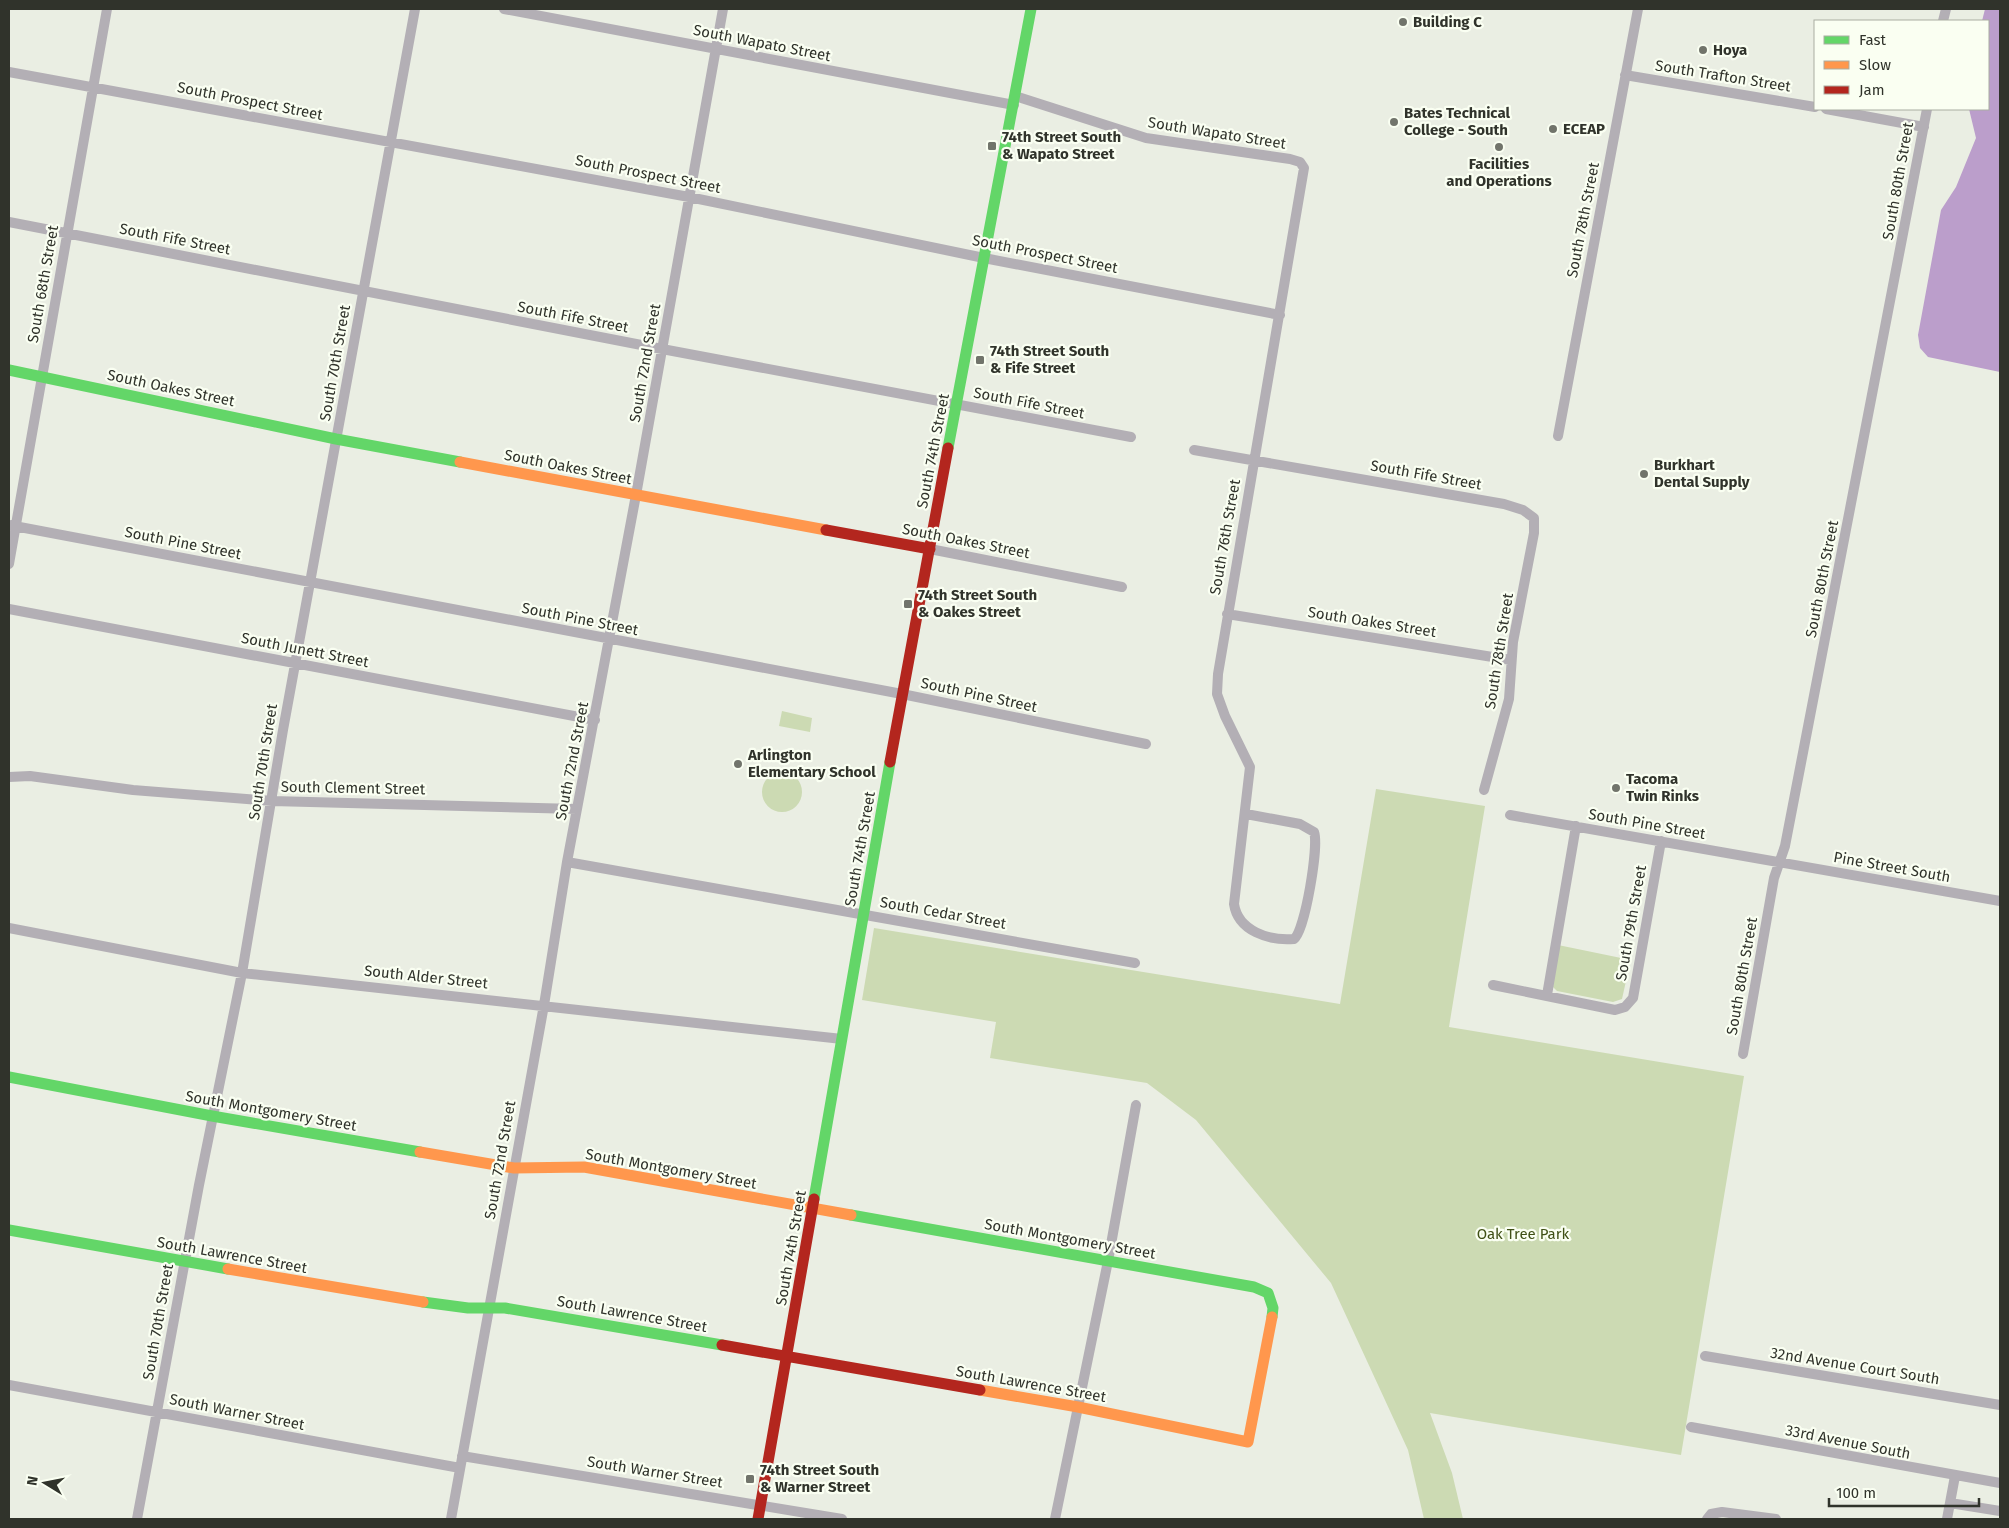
<svg xmlns="http://www.w3.org/2000/svg" width="2009" height="1528" font-family="'Fira Sans',sans-serif">
<style>
.green{fill:#ccdab3}
.water{fill:#bb9ecb}
.lines{fill:none;stroke-linecap:round;stroke-linejoin:round}
.street{stroke:#b3afb5;stroke-width:10}
.fast{stroke:#63d668;stroke-width:11}
.slow{stroke:#ff974d;stroke-width:11}
.jam{stroke:#b3261e;stroke-width:11}
.poi-dot{fill:#71746b;stroke:#fafff2;stroke-width:2}
.labels{text-anchor:middle;stroke-width:4.5;stroke-linejoin:round;paint-order:stroke}
.poi-label{font-size:15px;font-weight:bold;fill:#30332b;stroke:#fafff2;text-anchor:start}
.street-label{font-size:15px;fill:#30332b;stroke:#fafff2}
.park-label{font-size:15px;fill:#3f5015;stroke:#fafff2}
</style>
<rect width="100%" height="100%" fill="#eaeee3"/>
<path class="green" d="M782 711 812 718 810 732 779 726Z
M762 792a20 20 0 1 1 40 0a20 20 0 1 1-40 0Z
M1376 789 1485 806 1449 1027 1744 1076 1681 1455 1430 1413 1452 1473 1463 1519H1424L1408 1450 1331 1283 1196 1120 1147 1083 990 1058 996 1022 862 1000 874 928 1340 1004Z
M1558 945 1626 959 1630 963 1622 999 1613 1002 1557 991 1553 987Z"/>
<path class="water" d="M1985 9H2000V372L1928 357 1920 348 1918 335 1941 210 1956 187 1976 138 1969 109H1988V21H1982Z"/>
<g class="lines">
<path class="street" d="M504 9 1014 105
M1943 21 1946 9
M9 72 689 197 984 258 1280 315
M1625 75 1815 107
M1015 96 1146 138 1290 159 1300 162 1304 168 1218 674 1217 694 1225 716 1250 767 1234 904C1238 931 1269 941 1294 939 1305 931 1319 846 1314 832L1300 824 1246 814
M1826 109 1924 127
M9 222 662 349 1131 437
M1558 436 1638 9
M1194 450 1504 504 1523 510 1534 518V533L1513 642 1509 699 1484 790
M9 525 902 694 1146 744
M930 549 1122 587
M9 564 107 9
M9 609 595 720
M1227 614 1511 660
M9 777 30 776 133 790 272 801 577 809
M1510 815 2000 901
M567 862 1135 963
M9 928 242 973 842 1039
M1493 985 1615 1010 1625 1007 1633 998 1661 841
M1547 995 1576 826
M1743 1054 1774 878 1785 846 1927 109
M1705 1356 2000 1405
M9 1385 460 1468
M1691 1427 2000 1483
M462 1456 842 1519
M1950 1503 2000 1511
M137 1519 199 1185 242 973 283 730 415 9
M451 1519 544 1005 567 862 636 495 723 9
M1055 1519 1108 1261 1136 1105
M1707 1519 1711 1514 1722 1512 1776 1519
M1947 1519 1955 1476"/>
<path class="fast" d="M9 370 336 439 460 462
M948 448 1031 9
M9 1077 212 1116 420 1152
M814 1199 890 762
M851 1215 1254 1287 1268 1293 1273 1308 1272 1317
M9 1230 228 1269
M423 1302 468 1308H505L722 1345"/>
<path class="slow" d="M460 462 826 530
M420 1152 514 1168 584 1167 851 1215
M228 1269 423 1302
M980 1390 1078 1407 1248 1442 1272 1317"/>
<path class="jam" d="M826 530 930 549
M890 762 948 448
M722 1345 980 1390
M758 1519 814 1199"/>
</g>
<g class="poi-dot">
<circle cx="1403" cy="22" r="5"/>
<circle cx="1703" cy="50" r="5"/>
<circle cx="1394" cy="122" r="5"/>
<circle cx="1553" cy="129" r="5"/>
<rect x="987" y="141" width="10" height="10" rx="2.5"/>
<circle cx="1499" cy="147" r="5"/>
<rect x="975" y="355" width="10" height="10" rx="2.5"/>
<circle cx="1644" cy="474" r="5"/>
<rect x="903" y="599" width="10" height="10" rx="2.5"/>
<circle cx="738" cy="764" r="5"/>
<circle cx="1616" cy="788" r="5"/>
<rect x="745" y="1474" width="10" height="10" rx="2.5"/>
</g>
<g class="labels">
<g class="poi-label">
<text x="1413" y="27">Building C</text>
<text x="1713" y="55">Hoya</text>
<text x="1404" y="118">Bates Technical<tspan x="1404" dy="17">College - South</tspan></text>
<text x="1563" y="134">ECEAP</text>
<text x="1002" y="142">74th Street South<tspan x="1002" dy="17">&amp; Wapato Street</tspan></text>
<text x="1499" y="169" text-anchor="middle">Facilities<tspan x="1499" dy="17">and Operations</tspan></text>
<text x="990" y="356">74th Street South<tspan x="990" dy="17">&amp; Fife Street</tspan></text>
<text x="1654" y="470">Burkhart<tspan x="1654" dy="17">Dental Supply</tspan></text>
<text x="918" y="600">74th Street South<tspan x="918" dy="17">&amp; Oakes Street</tspan></text>
<text x="748" y="760">Arlington<tspan x="748" dy="17">Elementary School</tspan></text>
<text x="1626" y="784">Tacoma<tspan x="1626" dy="17">Twin Rinks</tspan></text>
<text x="760" y="1475">74th Street South<tspan x="760" dy="17">&amp; Warner Street</tspan></text>
</g>
<g class="street-label">
<text transform="translate(762 43) rotate(11)" y="5">South Wapato Street</text>
<text transform="translate(1723 76) rotate(9)" y="5">South Trafton Street</text>
<text transform="translate(250 101) rotate(11)" y="5">South Prospect Street</text>
<text transform="translate(1217 133) rotate(9)" y="5">South Wapato Street</text>
<text transform="translate(648 174) rotate(11)" y="5">South Prospect Street</text>
<text transform="translate(1898 181) rotate(-80)" y="5">South 80th Street</text>
<text transform="translate(1583 220) rotate(-79)" y="5">South 78th Street</text>
<text transform="translate(175 239) rotate(11)" y="5">South Fife Street</text>
<text transform="translate(1045 254) rotate(11)" y="5">South Prospect Street</text>
<text transform="translate(43 284) rotate(-80)" y="5">South 68th Street</text>
<text transform="translate(573 317) rotate(11)" y="5">South Fife Street</text>
<text transform="translate(335 363) rotate(-80)" y="5">South 70th Street</text>
<text transform="translate(645 363) rotate(-80)" y="5">South 72nd Street</text>
<text transform="translate(171 388) rotate(12)" y="5">South Oakes Street</text>
<text transform="translate(1029 403) rotate(11)" y="5">South Fife Street</text>
<text transform="translate(933 451) rotate(-79)" y="5">South 74th Street</text>
<text transform="translate(568 467) rotate(11)" y="5">South Oakes Street</text>
<text transform="translate(1426 475) rotate(10)" y="5">South Fife Street</text>
<text transform="translate(1225 537) rotate(-80)" y="5">South 76th Street</text>
<text transform="translate(966 541) rotate(11)" y="5">South Oakes Street</text>
<text transform="translate(183 543) rotate(11)" y="5">South Pine Street</text>
<text transform="translate(1822 579) rotate(-79)" y="5">South 80th Street</text>
<text transform="translate(580 619) rotate(11)" y="5">South Pine Street</text>
<text transform="translate(1372 622) rotate(9)" y="5">South Oakes Street</text>
<text transform="translate(305 650) rotate(11)" y="5">South Junett Street</text>
<text transform="translate(1499 651) rotate(-81)" y="5">South 78th Street</text>
<text transform="translate(979 695) rotate(12)" y="5">South Pine Street</text>
<text transform="translate(572 761) rotate(-79)" y="5">South 72nd Street</text>
<text transform="translate(263 762) rotate(-81)" y="5">South 70th Street</text>
<text transform="translate(353 788) rotate(1)" y="5">South Clement Street</text>
<text transform="translate(1647 824) rotate(10)" y="5">South Pine Street</text>
<text transform="translate(860 849) rotate(-80)" y="5">South 74th Street</text>
<text transform="translate(1892 867) rotate(10)" y="5">Pine Street South</text>
<text transform="translate(943 913) rotate(10)" y="5">South Cedar Street</text>
<text transform="translate(1631 923) rotate(-80)" y="5">South 79th Street</text>
<text transform="translate(1742 976) rotate(-80)" y="5">South 80th Street</text>
<text transform="translate(426 977) rotate(6)" y="5">South Alder Street</text>
<text transform="translate(271 1111) rotate(10)" y="5">South Montgomery Street</text>
<text transform="translate(500 1160) rotate(-80)" y="5">South 72nd Street</text>
<text transform="translate(671 1169) rotate(10)" y="5">South Montgomery Street</text>
<text transform="translate(1070 1239) rotate(10)" y="5">South Montgomery Street</text>
<text transform="translate(791 1248) rotate(-80)" y="5">South 74th Street</text>
<text transform="translate(232 1255) rotate(10)" y="5">South Lawrence Street</text>
<text transform="translate(632 1314) rotate(10)" y="5">South Lawrence Street</text>
<text transform="translate(158 1322) rotate(-80)" y="5">South 70th Street</text>
<text transform="translate(1855 1366) rotate(9)" y="5">32nd Avenue Court South</text>
<text transform="translate(1031 1384) rotate(10)" y="5">South Lawrence Street</text>
<text transform="translate(237 1412) rotate(11)" y="5">South Warner Street</text>
<text transform="translate(1848 1442) rotate(11)" y="5">33rd Avenue South</text>
<text transform="translate(655 1472) rotate(9)" y="5">South Warner Street</text>
</g>
<g class="park-label">
<text x="1523" y="1239">Oak Tree Park</text>
</g>
</g>
<rect width="2009" height="1528" fill="none" stroke="#30332b" stroke-width="20"/>
<rect x="1814" y="20" width="175" height="90" fill="#fafff2" stroke="#a9ada2"/>
<rect x="1824" y="36" width="25" height="8" fill="#63d668" stroke="#a9ada2"/>
<text x="1859" y="45" font-size="15" fill="#30332b">Fast</text>
<rect x="1824" y="61" width="25" height="8" fill="#ff974d" stroke="#a9ada2"/>
<text x="1859" y="70" font-size="15" fill="#30332b">Slow</text>
<rect x="1824" y="86" width="25" height="8" fill="#b3261e" stroke="#a9ada2"/>
<text x="1859" y="95" font-size="15" fill="#30332b">Jam</text>
<g transform="translate(45 1483) rotate(280)" stroke="#fafff2" stroke-width="4" paint-order="stroke">
<path d="M0-4L9 19L0 12L-9 19Z" fill="#30332b"/>
<text y="-8" font-size="14" font-weight="bold" text-anchor="middle" fill="#30332b">N</text>
</g>
<path d="M1829 1498v8h150v-8" fill="none" stroke="#30332b" stroke-width="2.5"/>
<text x="1836" y="1498" font-size="15" fill="#30332b" stroke="#fafff2" stroke-width="4" paint-order="stroke">100 m</text>
</svg>
